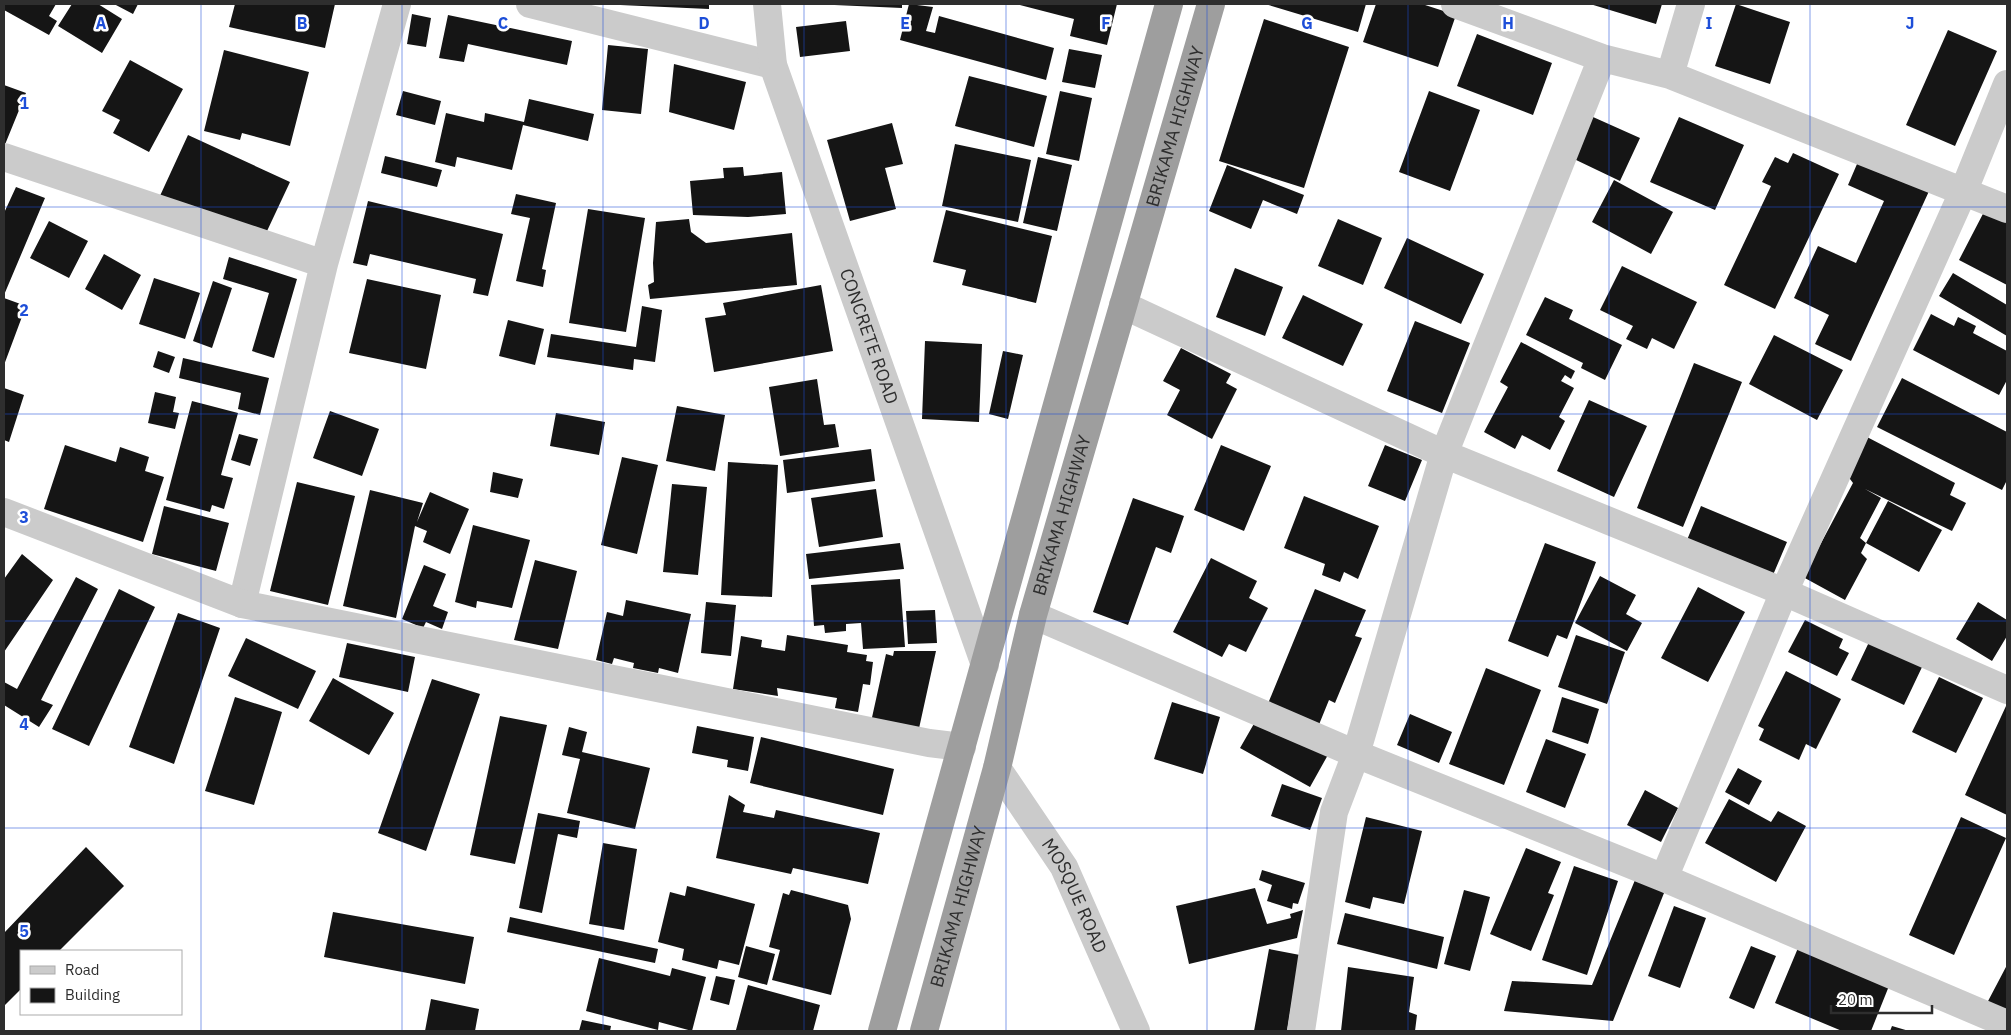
<svg xmlns="http://www.w3.org/2000/svg" width="2011" height="1035" font-family="'IBM Plex Sans',sans-serif">
<style>
.building{fill:#151515}
.lines{fill:none;stroke-linecap:round;stroke-linejoin:round}
.minor{stroke:#cbcbcb;stroke-width:28}
.tertiary{stroke:#cbcbcb;stroke-width:28}
.trunk{stroke:#9e9e9e;stroke-width:28}
.grid{fill:none;stroke:#1d4ed8;stroke-width:1;stroke-opacity:0.55}
.labels{text-anchor:middle;stroke-width:5;stroke-linejoin:round;paint-order:stroke}
.street-label{font-size:18px;fill:#2e2e2e;stroke:#fff}
.grid-label{font-size:16px;text-anchor:middle;font-weight:bold;fill:#1d4ed8;stroke:#fff;stroke-width:5;stroke-linejoin:round;paint-order:stroke}
</style>
<rect width="100%" height="100%" fill="#fff"/>
<path class="building" d="M5 4H56L49 16 57 21 49 35 4 10Z
M72 4H98L122 19 102 53 58 26Z
M114 4H138L133 14Z
M235 4H335L325 48 229 27Z
M598 4H709V9Z
M812 4H902V8Z
M909 4 933 7 926 31 935 33 939 16 1054 48 1046 80 900 40Z
M1016 4H1117L1107 45 1070 36 1074 19Z
M1265 4H1366L1358 32Z
M1376 4H1422L1456 15 1438 67 1363 42Z
M1590 4H1662L1656 24Z
M1736 4 1790 22 1770 84 1715 66Z
M412 14 431 18 426 47 407 44Z
M448 15 572 41 567 65 468 44 464 62 439 58Z
M1264 19 1349 47 1304 188 1219 161Z
M846 21 850 51 800 57 796 27Z
M1948 30 1997 51 1955 146 1906 125Z
M1477 34 1552 63 1533 115 1457 86Z
M608 45 648 49 641 114 602 110Z
M1069 49 1102 55 1095 88 1062 82Z
M224 50 309 72 290 146 242 133 240 140 204 131Z
M130 60 183 89 149 152 113 133 120 120 102 111Z
M674 64 746 82 734 130 669 112Z
M969 76 1047 96 1034 147 955 126Z
M4 85 26 93 4 147Z
M403 91 441 101 435 125 396 115Z
M1060 91 1092 98 1079 161 1046 154Z
M1429 91 1480 110 1450 191 1399 172Z
M529 99 594 114 588 141 523 125 512 170 457 157 455 167 435 162 446 113 484 122 485 113 524 122Z
M1593 117 1640 138 1620 181 1574 159Z
M1679 117 1744 145 1715 210 1650 182Z
M892 123 903 164 885 168 896 209 850 221 827 140Z
M188 135 290 182 260 246 159 198Z
M955 144 1031 160 1018 222 942 206Z
M1793 153 1839 174 1775 309 1724 285 1771 186 1762 182 1775 157 1788 163Z
M385 156 442 170 437 187 381 173Z
M1038 157 1072 165 1057 231 1023 223Z
M1860 157 1930 189 1851 361 1815 344 1829 315 1794 298 1818 246 1856 263 1884 201 1848 185Z
M1227 165 1304 195 1297 214 1263 200 1251 229 1209 211Z
M743 167 744 176 782 172 786 214 748 217 693 215 690 181 724 178 723 168Z
M1614 180 1673 212 1651 254 1592 222Z
M16 187 45 198 4 295V213Z
M516 194 556 203 542 269 546 270 543 287 516 281 530 218 511 214Z
M368 201 503 234 488 296 473 293 476 279 370 254 367 266 353 263Z
M1986 208 2007 219V285L1959 260Z
M588 209 645 218 626 332 569 323Z
M946 210 1052 236 1036 303 962 285 966 270 933 262Z
M689 219 691 232 706 243 792 233 797 285 650 299 648 285 654 282 653 263 656 222Z
M1338 219 1382 238 1363 285 1318 266Z
M49 221 88 241 69 278 30 258Z
M1407 238 1484 274 1461 324 1384 288Z
M104 254 141 275 122 310 85 289Z
M229 257 297 279 274 358 252 351 269 293 223 279Z
M1622 266 1697 302 1674 349 1652 338 1647 349 1626 339 1633 326 1600 310Z
M1235 268 1283 287 1265 336 1216 317Z
M1953 273 2007 305V336L1939 296Z
M154 278 200 293 185 339 139 324Z
M367 279 441 295 426 369 349 353Z
M213 281 232 288 212 348 193 341Z
M821 285 833 351 714 372 705 318 726 315 723 303Z
M1303 295 1363 324 1343 366 1282 338Z
M1545 297 1573 310 1569 319 1622 345 1605 380 1581 368 1583 363 1526 335Z
M4 298 26 306 4 365Z
M642 306 662 310 655 362 634 359 633 370 547 357 551 334 636 347Z
M1931 314 1954 326 1958 317 1976 326 1973 333 2007 351V380L1999 395 1913 350Z
M508 320 544 329 535 365 499 356Z
M1415 321 1470 343 1442 413 1387 391Z
M1774 335 1843 370 1817 420 1749 384Z
M925 341 982 344 979 422 922 419Z
M1521 342 1575 371 1571 379 1565 375 1561 381 1574 388 1559 417 1565 421 1550 450 1522 435 1515 449 1484 432 1508 387 1500 382Z
M1181 348 1231 374 1226 383 1237 389 1212 439 1167 415 1180 390 1163 381Z
M158 351 175 357 169 373 153 367Z
M1003 351 1023 355 1008 419 989 414Z
M183 358 269 378 260 415 238 409 241 393 179 378Z
M1694 363 1742 382 1683 527 1637 508Z
M1902 378 2007 432V480L2002 490 1877 427Z
M817 379 824 425 835 424 839 447 780 456 769 387Z
M4 388 24 395 9 442 4 440Z
M155 392 176 397 173 412 179 413 175 429 148 423Z
M1589 400 1647 426 1614 497 1557 471Z
M192 401 238 413 221 475 233 478 224 509 212 505 210 512 166 500Z
M677 406 725 415 715 471 666 461Z
M330 411 379 429 362 476 313 458Z
M556 413 605 422 599 455 550 446Z
M239 434 258 439 250 466 231 460Z
M1867 437 1955 483 1950 495 1966 503 1952 531 1865 489 1881 498 1860 538 1866 543 1861 553 1867 559 1845 600 1803 577 1853 483 1847 475Z
M65 445 116 462 120 447 149 457 145 471 164 477 143 542 44 509Z
M1221 445 1271 466 1244 531 1194 510Z
M1385 445 1422 460 1405 501 1368 486Z
M871 449 875 481 787 493 783 460Z
M622 457 658 465 637 554 601 545Z
M728 462 778 465 772 597 721 595Z
M493 472 523 479 518 498 490 492Z
M297 482 355 496 328 605 270 591Z
M672 484 707 487 698 575 663 572Z
M876 489 883 537 819 547 811 498Z
M370 490 423 503 417 522 430 492 469 509 450 554 423 542 427 531 415 526 396 618 343 606Z
M1304 496 1379 526 1358 579 1344 572 1340 582 1322 575 1325 564 1284 548Z
M1133 498 1184 516 1171 553 1156 547 1128 625 1093 612Z
M1888 501 1942 530 1919 572 1866 543Z
M164 506 229 523 216 571 152 554Z
M1701 506 1787 542 1773 575 1687 540Z
M473 525 530 540 512 608 477 601 476 608 455 602Z
M900 543 904 569 809 579 806 554Z
M1545 543 1596 562 1567 639 1557 635 1548 657 1508 641Z
M22 554 53 580 4 652V579Z
M1211 558 1257 581 1249 598 1268 608 1246 652 1229 644 1222 657 1173 632Z
M535 560 577 571 558 649 514 640Z
M424 565 446 574 433 606 448 612 442 629 426 622 423 628 402 619Z
M1600 576 1636 595 1626 614 1642 623 1627 651 1575 623Z
M76 577 98 589 41 700 53 705 39 727 4 705V682L17 689Z
M900 579 905 647 863 649 861 623 846 624V631L825 633 824 625 814 626 811 585Z
M1698 587 1745 612 1708 682 1661 658Z
M119 589 155 607 89 746 52 729Z
M1315 589 1366 610 1355 636 1362 638 1335 703 1329 700 1318 727 1267 706Z
M626 600 691 614 678 673 659 668 658 673 633 668 634 663 614 658 612 664 596 660 607 612 623 616Z
M706 602 736 605 731 656 701 653Z
M1978 602 2007 620V636L1992 661 1956 639Z
M935 610 937 643 908 644 906 611Z
M178 613 220 628 174 764 129 747Z
M1805 620 1843 639 1839 648 1849 653 1837 676 1788 652Z
M787 635 848 645 847 652 867 655 866 661 873 662 870 685 863 684 858 712 835 708 837 698 777 688 778 696 733 689 741 636 762 640 761 647 785 651Z
M1576 635 1625 652 1607 704 1558 687Z
M246 638 316 671 298 709 228 676Z
M1870 640 1923 665 1904 705 1851 680Z
M347 643 415 657 408 692 339 677Z
M894 651H936L918 733 871 722 886 654 893 656Z
M1486 668 1541 690 1504 785 1449 764Z
M1786 671 1841 699 1816 749 1806 744 1799 760 1759 740 1764 729 1758 726Z
M1939 677 1983 698 1956 753 1912 732Z
M333 678 394 713 369 755 309 721Z
M432 679 480 694 426 851 378 833Z
M235 697 282 712 254 805 205 791Z
M1562 697 1599 709 1588 744 1552 732Z
M1172 702 1220 717 1203 774 1154 759Z
M2006 706 2007 707V815L1965 795Z
M1410 714 1452 732 1439 763 1397 745Z
M1259 715 1329 753 1310 787 1240 748Z
M500 716 547 725 515 864 470 855Z
M697 726 754 737 748 771 727 767 728 760 692 753Z
M569 727 587 732 582 752 650 768 635 829 567 813 580 759 562 755Z
M761 737 894 769 883 815 750 783Z
M1546 739 1586 754 1565 808 1526 792Z
M1738 768 1762 781 1749 805 1725 792Z
M1282 784 1322 798 1310 830 1271 816Z
M1645 790 1678 808 1661 842 1627 825Z
M729 795 745 805 743 812 774 818 776 810 880 833 868 884 793 868 791 874 716 858Z
M1729 799 1771 822 1778 811 1806 826 1776 882 1705 843Z
M538 813 580 821 577 838 558 834 542 913 519 908Z
M1366 817 1422 831 1404 904 1373 897 1370 909 1345 902Z
M1961 817 2006 838 1954 955 1909 935Z
M603 843 637 849 624 930 589 924Z
M86 847 124 886 59 951H21V989L4 1006V933Z
M1526 848 1561 862 1548 893 1554 895 1531 951 1490 934Z
M1574 866 1618 881 1587 975 1542 960Z
M1262 870 1305 883 1298 904 1293 903 1292 909 1267 901 1272 885 1259 880Z
M1635 880 1666 888 1613 1021 1504 1011 1512 981 1592 985Z
M687 886 755 904 739 965 719 960 717 969 682 960 684 949 658 942 670 892 685 896Z
M1255 888 1267 924 1291 918 1290 914 1303 910 1297 938 1189 964 1176 906Z
M791 890 848 905 851 919 831 995 772 980 780 950 769 947 783 893 789 895Z
M1464 890 1490 897 1470 971 1444 964Z
M1674 906 1706 918 1680 988 1648 976Z
M333 912 474 937 465 984 324 957Z
M1345 913 1444 937 1437 969 1337 944Z
M510 917 658 949 655 963 507 932Z
M746 946 775 954 767 985 738 977Z
M1751 946 1776 956 1754 1009 1729 998Z
M1798 948 1889 986 1871 1031H1842L1775 1003Z
M1269 949 1300 955 1287 1031H1254Z
M599 958 670 976 672 968 706 977 692 1031 659 1022 658 1030 586 1011Z
M2007 965V1014L1987 1003Z
M1348 967 1414 977 1409 1012 1417 1015 1415 1031H1341Z
M716 976 735 980 729 1005 710 1000Z
M748 985 820 1005 813 1031 736 1030Z
M431 999 479 1009 475 1031H425Z
M582 1020 611 1026 610 1031H579Z
M1892 1026 1909 1031H1890Z"/>
<g class="lines">
<path class="minor" d="M530 4 773 65
M1455 4 1602 58 1670 75 2007 209
M1670 75 1691 4
M4 157 324 264
M1123 305 1444 454 1784 592 2007 690
M242 604 324 264 397 4
M1033 615 1356 754 1664 878 2007 1024
M1664 878 1784 592 1964 190 2007 84
M1301 1031 1334 812 1356 754 1444 454 1602 58"/>
<g class="tertiary">
<path id="s1" d="M767 4 773 65 985 665"/>
<path d="M4 512 242 604 929 743 962 747"/>
<path id="s2" d="M997 768 1064 867 1136 1031"/>
</g>
<g class="trunk">
<path d="M882 1031 1169 4"/>
<path id="s3" d="M924 1031 997 768 1033 615 1211 4"/>
</g>
</g>
<path class="grid" d="M201 4V1031M402 4V1031M603 4V1031M804 4V1031M1006 4V1031M1207 4V1031M1408 4V1031M1609 4V1031M1810 4V1031M4 207H2007M4 414H2007M4 621H2007M4 828H2007"/>
<g class="labels">
<g class="street-label">
<text dy="6" stroke="none"><textPath href="#s3" startOffset="939">BRIKAMA HIGHWAY</textPath></text>
<text dy="6" stroke="none"><textPath href="#s1" startOffset="349">CONCRETE ROAD</textPath></text>
<text dy="6" stroke="none"><textPath href="#s3" startOffset="534">BRIKAMA HIGHWAY</textPath></text>
<text dy="6" stroke="none"><textPath href="#s2" startOffset="150">MOSQUE ROAD</textPath></text>
<text dy="6" stroke="none"><textPath href="#s3" startOffset="129">BRIKAMA HIGHWAY</textPath></text>
</g>
</g>
<g class="grid-label">
<text x="101" y="29">A</text>
<text x="302" y="29">B</text>
<text x="503" y="29">C</text>
<text x="704" y="29">D</text>
<text x="905" y="29">E</text>
<text x="1106" y="29">F</text>
<text x="1307" y="29">G</text>
<text x="1508" y="29">H</text>
<text x="1709" y="29">I</text>
<text x="1910" y="29">J</text>
<text x="24" y="109">1</text>
<text x="24" y="316">2</text>
<text x="24" y="523">3</text>
<text x="24" y="730">4</text>
<text x="24" y="937">5</text>
</g>
<rect width="2011" height="1035" fill="none" stroke="#2e2e2e" stroke-width="10"/>
<rect x="20" y="950" width="162" height="65" fill="#ffffff" stroke="#ababab"/>
<rect x="30" y="966" width="25" height="8" fill="#cbcbcb" stroke="#ababab"/>
<text x="65" y="975" font-size="15" fill="#2e2e2e">Road</text>
<rect x="30" y="988" width="25" height="15" fill="#151515" stroke="#ababab"/>
<text x="65" y="1000" font-size="15" fill="#2e2e2e">Building</text>
<path d="M1831 1005v8h101v-8" fill="none" stroke="#2e2e2e" stroke-width="2.5"/>
<text x="1838" y="1005" font-size="15" fill="#2e2e2e" stroke="#ffffff" stroke-width="4" paint-order="stroke">20 m</text>
</svg>
